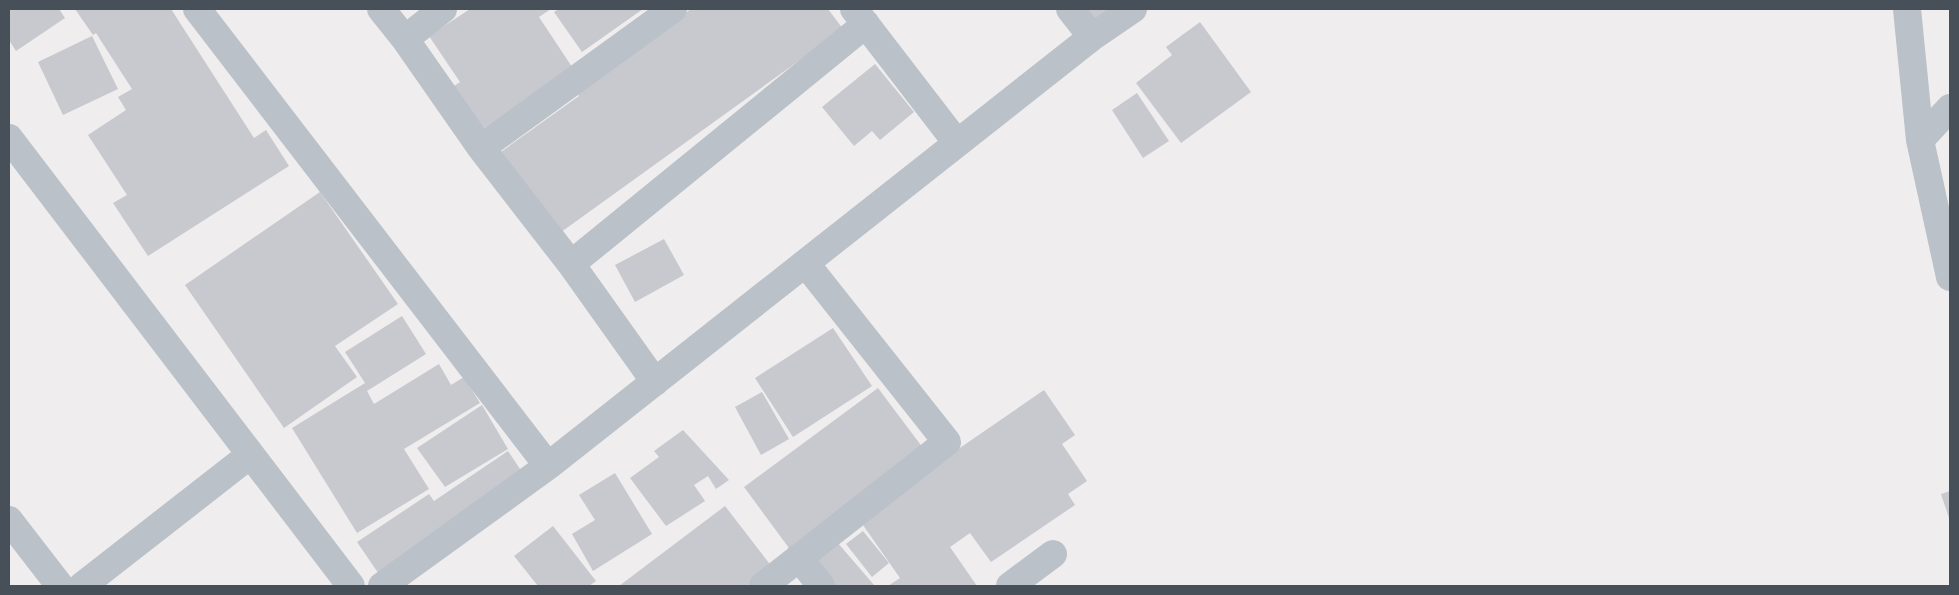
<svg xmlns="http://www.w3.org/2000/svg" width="1959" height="595" font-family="'Source Sans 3',sans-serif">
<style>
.building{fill:#c7c9cf}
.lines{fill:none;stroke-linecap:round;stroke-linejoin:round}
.minor{stroke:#bac1c8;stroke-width:28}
</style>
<rect width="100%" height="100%" fill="#efeded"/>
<path class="building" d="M9 9H59L65 18 16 51 9 40Z
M75 9H171L254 138 266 130 289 166 148 256 113 203 127 195 88 135 126 110 118 97 132 89 96 33 93 35Z
M470 9H551L539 17 574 70 480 131 451 88 460 82 429 36Z
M559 9H643L582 52 554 12Z
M691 9H828L843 29 557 235 498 154 579 96 576 92Z
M1082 9H1120L1094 26Z
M1200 22 1251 92 1181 143 1136 83 1172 55 1166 47Z
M92 36 118 89 63 115 38 62Z
M875 64 914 112 880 140 872 131 854 146 822 107Z
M1137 93 1169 141 1143 158 1112 110Z
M320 192 398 304 335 346 357 377 284 428 185 285Z
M664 239 684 275 635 302 615 265Z
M402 316 426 354 367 391 374 404 439 364 451 385 464 377 480 403 404 449 429 489 357 533 292 428 365 383 345 352Z
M833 328 872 386 793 437 755 378Z
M878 388 923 448 789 548 744 487Z
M1044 390 1075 435 1062 444 1087 481 1068 494 1075 505 991 562 970 533 950 547 977 586H888L900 578 858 518Z
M762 392 789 439 761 455 735 407Z
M482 405 508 449 445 487 417 448Z
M683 430 729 480 716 489 708 476 694 485 705 501 666 526 630 478 659 457 654 451Z
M508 451 526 478 381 577 357 542 429 494 434 501Z
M615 473 652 534 593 571 572 534 595 520 579 495Z
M1950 491V521L1941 494Z
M725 506 772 567 747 586H619Z
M553 526 596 581 589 586H538L514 556Z
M863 531 889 563 872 577 846 544Z
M837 542 874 585 873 586H835L814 562Z"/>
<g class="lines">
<path class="minor" d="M197 9 548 466
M381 9 405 39 481 148 571 264 655 382
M854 9 957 143
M1070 9 1092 37
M1907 9 1920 140
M405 39 443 9
M1950 108 1920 140 1950 277
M9 138 351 586
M481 148 673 9
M571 264 866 24
M9 520 60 586
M799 557 821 586
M82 586 250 455
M382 586 548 466 1092 37 1133 9
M763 586 947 442 806 264
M1010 586 1053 554"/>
</g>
<rect width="1959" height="595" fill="none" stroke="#475058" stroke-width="20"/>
</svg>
